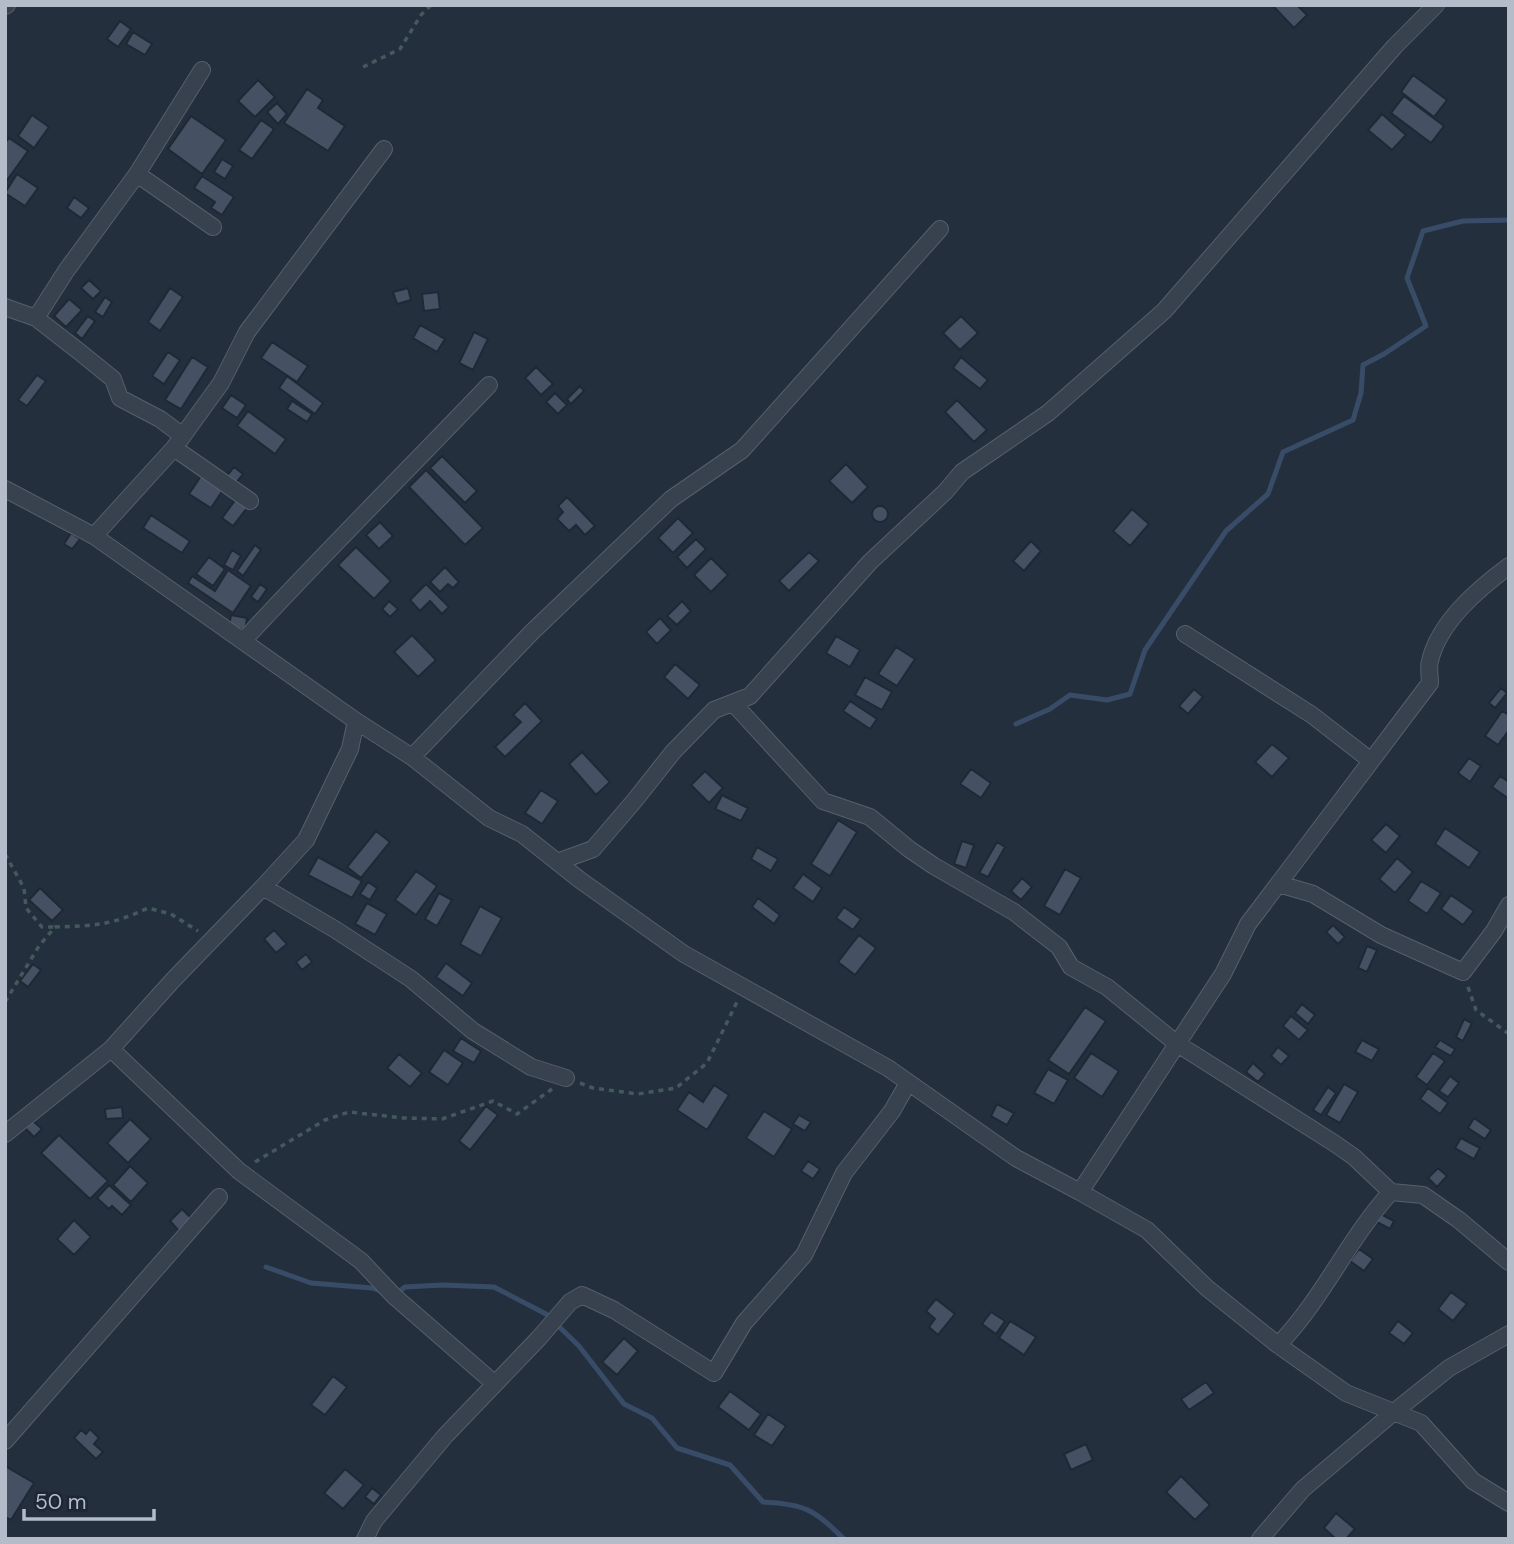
<svg xmlns="http://www.w3.org/2000/svg" width="1514" height="1544" font-family="'DM Sans',sans-serif">
<style>
.lines{fill:none;stroke-linecap:round;stroke-linejoin:round}
.stream{stroke:#394c67;stroke-width:5}
.building{fill:#455162;stroke:#1f2835;stroke-width:2}
.minor-casing{stroke:#565f6c;stroke-width:18}
.path{stroke:#44595c;stroke-width:3.5;stroke-dasharray:5 5;stroke-linecap:butt}
.minor{stroke:#38414e;stroke-width:16}
</style>
<rect width="100%" height="100%" fill="#242f3e"/>
<g class="lines">
<path class="stream" d="M1016 724 1050 709 1070 695 1107 700 1130 694 1145 650 1226 531 1268 494 1283 452 1353 420 1361 393 1363 365 1384 354 1426 326 1407 278 1423 231 1463 221 1509 220
M266 1267 311 1283 372 1288 381 1291
M396 1294 405 1287 442 1285 494 1287 546 1314 579 1346 624 1404 652 1418 677 1448 730 1465 763 1502C806 1504 814 1510 844 1539"/>
</g>
<path class="building" d="M1276 5H1297L1307 15 1294 28 1274 7Z
M120 21 131 29 118 47 107 39Z
M133 32 152 44 145 55 126 44Z
M1413 75 1447 100 1434 117 1401 92Z
M258 80 275 97 255 117 238 101Z
M307 89 323 100 318 108 345 126 328 151 284 123Z
M1404 96 1444 126 1431 143 1391 113Z
M277 103 287 114 278 124 267 112Z
M1382 114 1406 135 1392 150 1368 130Z
M32 115 49 127 34 148 18 136Z
M191 116 226 140 202 174 168 149Z
M261 120 274 129 252 159 239 150Z
M9 138 28 151 5 183V143Z
M222 159 233 166 225 179 214 172Z
M17 174 38 188 25 206 5 193Z
M202 176 234 197 222 215 211 208 215 202 194 188Z
M74 197 89 208 81 218 67 208Z
M89 280 101 291 93 299 81 288Z
M170 288 183 297 160 331 148 322Z
M408 288 411 300 397 304 393 292Z
M438 292 440 309 424 311 422 294Z
M105 297 112 302 103 317 95 312Z
M69 299 82 310 66 327 54 316Z
M88 316 95 321 82 339 75 333Z
M961 316 978 333 960 350 943 333Z
M420 325 445 339 437 352 413 338Z
M474 332 488 339 473 370 459 363Z
M272 342 308 366 297 382 261 358Z
M168 352 180 360 164 384 152 376Z
M192 357 208 367 181 409 165 400Z
M961 357 988 380 980 389 953 368Z
M536 367 553 384 541 395 525 378Z
M37 375 46 381 27 406 18 400Z
M287 376 323 403 315 414 279 388Z
M580 386 584 391 571 404 567 399Z
M555 393 567 405 558 414 546 402Z
M231 395 246 405 237 418 222 408Z
M957 400 987 430 974 442 945 412Z
M292 401 312 414 307 422 287 409Z
M248 411 286 439 275 454 237 426Z
M442 456 477 491 465 503 430 468Z
M846 464 868 487 852 503 829 481Z
M234 467 243 474 235 484 226 477Z
M426 470 483 528 465 545 409 487Z
M201 476 223 490 211 508 189 494Z
M567 497 595 526 585 535 576 525 569 531 557 519 563 512 558 506Z
M236 499 247 508 233 526 222 518Z
M872 514a8 8 0 1 1 16 0a8 8 0 1 1-16 0Z
M1132 509 1149 524 1130 546 1113 531Z
M151 515 190 541 182 553 143 528Z
M678 518 693 533 673 553 658 538Z
M380 522 393 536 379 549 366 535Z
M71 533 80 539 72 549 64 544Z
M696 539 706 549 687 568 677 557Z
M1031 541 1041 551 1024 571 1013 561Z
M255 545 261 550 243 576 237 571Z
M356 547 391 581 374 599 338 565Z
M232 550 241 556 233 570 224 565Z
M809 552 819 561 789 591 779 581Z
M209 557 225 569 213 586 196 574Z
M711 558 728 575 711 592 694 575Z
M445 567 459 582 453 588 448 584 440 592 430 582Z
M228 570 251 586 233 613 188 583 192 576 215 591Z
M260 584 267 589 258 602 251 597Z
M426 584 449 607 442 614 430 601 420 611 410 600Z
M389 601 398 609 390 617 382 609Z
M682 601 691 611 677 625 667 616Z
M231 615 247 618 245 630 229 627Z
M660 618 671 630 657 644 646 632Z
M412 635 436 660 418 677 394 652Z
M836 636 860 650 850 667 826 653Z
M896 647 915 659 897 686 878 674Z
M675 664 700 685 688 699 664 677Z
M865 677 892 692 882 710 855 695Z
M1501 688 1507 693 1495 708 1489 703Z
M1194 689 1203 697 1188 714 1179 706Z
M850 701 877 719 870 729 843 711Z
M525 703 542 721 505 757 495 747 521 722 513 715Z
M1502 711 1509 715V730L1498 745 1485 736Z
M1272 744 1289 758 1272 777 1255 762Z
M582 752 610 782 596 795 569 764Z
M1469 758 1481 766 1470 782 1458 773Z
M971 769 991 783 981 798 960 784Z
M705 771 723 788 709 803 691 785Z
M1500 776 1509 782V799L1492 787Z
M541 790 558 801 542 824 525 813Z
M722 795 748 808 741 821 715 809Z
M838 820 857 832 830 876 811 864Z
M1386 824 1400 836 1386 853 1371 840Z
M1445 828 1480 852 1469 868 1435 844Z
M376 831 390 842 361 878 347 867Z
M962 841 974 845 966 868 954 864Z
M997 842 1005 847 988 877 979 873Z
M757 847 778 859 771 871 751 859Z
M318 857 362 881 352 898 308 875Z
M1397 858 1413 872 1395 893 1379 879Z
M1065 869 1081 878 1060 915 1044 906Z
M416 871 437 886 416 915 395 900Z
M803 874 822 888 813 902 793 888Z
M1022 878 1032 887 1021 900 1011 891Z
M1421 881 1441 893 1427 914 1408 901Z
M368 882 377 888 370 900 360 894Z
M40 888 63 910 52 921 29 900Z
M439 893 452 900 437 926 425 919Z
M1451 895 1474 911 1463 925 1441 909Z
M758 898 780 915 774 924 752 907Z
M367 903 387 914 375 935 355 924Z
M480 906 502 918 481 956 460 944Z
M844 907 861 919 853 930 836 918Z
M1333 925 1345 937 1338 944 1326 932Z
M274 930 287 944 276 953 264 939Z
M859 935 876 948 855 975 838 962Z
M1367 946 1377 950 1367 972 1358 968Z
M306 954 312 962 302 970 296 962Z
M446 963 472 983 463 996 436 977Z
M33 964 41 970 28 987 20 981Z
M1302 1004 1315 1015 1308 1024 1295 1013Z
M1085 1007 1106 1021 1069 1074 1048 1060Z
M1291 1016 1308 1030 1299 1040 1283 1026Z
M1464 1019 1472 1023 1463 1041 1456 1037Z
M461 1038 481 1051 474 1063 453 1051Z
M1362 1040 1379 1049 1372 1061 1355 1052Z
M1440 1040 1455 1049 1451 1056 1435 1047Z
M1278 1047 1289 1056 1281 1065 1271 1056Z
M444 1050 463 1063 448 1085 429 1072Z
M1091 1053 1119 1071 1102 1097 1074 1078Z
M1433 1053 1445 1061 1427 1085 1416 1077Z
M399 1054 422 1073 410 1087 387 1068Z
M1253 1063 1265 1074 1258 1082 1246 1072Z
M1048 1069 1068 1080 1054 1104 1034 1093Z
M1450 1076 1459 1083 1448 1097 1439 1091Z
M1344 1084 1358 1092 1340 1123 1326 1115Z
M714 1085 729 1095 707 1130 677 1110 689 1092 703 1102Z
M1328 1087 1336 1093 1321 1115 1313 1110Z
M1428 1088 1448 1103 1440 1114 1420 1099Z
M997 1104 1014 1113 1007 1125 991 1116Z
M486 1106 498 1115 470 1150 459 1141Z
M122 1107 123 1118 106 1119 105 1109Z
M764 1111 792 1129 774 1157 746 1138Z
M799 1115 811 1122 805 1131 793 1124Z
M1474 1118 1491 1130 1485 1139 1468 1128Z
M130 1119 151 1139 128 1163 107 1143Z
M33 1121 42 1129 34 1137 25 1128Z
M59 1135 108 1181 90 1199 41 1153Z
M1461 1138 1480 1148 1474 1159 1455 1148Z
M808 1161 820 1169 813 1179 801 1171Z
M130 1166 148 1183 131 1202 113 1185Z
M1438 1168 1447 1176 1437 1187 1428 1178Z
M109 1185 131 1205 122 1215 112 1206 109 1209 97 1198Z
M182 1209 192 1219 179 1231 170 1221Z
M1379 1213 1394 1221 1390 1229 1375 1221Z
M74 1220 91 1237 74 1255 57 1239Z
M1359 1249 1373 1259 1364 1271 1350 1261Z
M1451 1292 1467 1304 1453 1321 1438 1309Z
M936 1299 955 1314 938 1335 929 1327 935 1319 926 1311Z
M991 1312 1005 1321 996 1334 982 1324Z
M1010 1321 1036 1337 1024 1355 999 1338Z
M1398 1321 1413 1333 1404 1344 1389 1333Z
M624 1338 638 1351 617 1375 602 1362Z
M333 1376 347 1387 325 1415 311 1405Z
M1206 1382 1214 1393 1189 1410 1181 1399Z
M730 1391 761 1414 749 1430 718 1407Z
M768 1414 786 1426 772 1446 754 1435Z
M90 1429 99 1438 94 1444 103 1452 96 1459 74 1438 81 1430 86 1434Z
M1086 1444 1093 1460 1071 1470 1064 1454Z
M5 1466 34 1483 11 1520 5 1517Z
M345 1469 364 1485 343 1509 324 1493Z
M1181 1476 1210 1505 1195 1520 1166 1492Z
M372 1488 381 1495 374 1504 365 1497Z
M1336 1513 1355 1529 1346 1539H1336L1324 1528Z"/>
<g class="lines">
<g class="minor-casing">
<path id="minor" d="M5 6 7 5
M137 174 213 227
M5 307 36 318 81 353 113 379 120 398 160 419 183 436
M36 318 66 271 137 174 202 70
M174 448 250 501
M5 489 94 536 356 721 412 757 489 818 522 834 580 880 684 954 888 1068 1016 1158 1080 1192 1147 1230 1207 1288 1278 1345 1346 1393 1421 1423 1473 1481 1509 1503
M94 536 174 448 221 383 247 332 384 149
M1185 634 1312 715 1370 760
M243 641C323 554 407 471 489 385
M733 703 823 801 870 817 909 849 934 866 1014 912 1059 947 1071 967 1107 987 1176 1043 1334 1143 1354 1157 1391 1192C1348 1239 1323 1299 1278 1345
M412 757 532 632 671 499 742 450 940 229
M557 862 593 849 635 800 673 752 714 710 750 696 870 562 945 492 962 472 1048 413 1164 311 1395 46 1436 5
M1279 884 1313 894 1381 935 1463 972 1494 931 1509 905
M263 887 336 930 411 979 473 1031 531 1067 566 1078
M111 1049 239 1171 361 1261 394 1296 495 1384
M5 1134 111 1049 173 980 263 887 306 840 350 749 356 721
M1080 1192 1223 974 1248 924 1430 683C1430 676 1428 667 1430 661 1439 622 1478 589 1509 566
M1391 1192 1423 1195 1459 1220 1509 1262
M5 1441 219 1197
M365 1539 374 1521 445 1436 539 1338 570 1302 582 1295 614 1310 714 1373 744 1323 804 1255 844 1173 892 1111 908 1083
M1260 1539 1303 1489 1394 1412 1449 1368 1509 1334"/>
</g>
<path class="path" d="M363 67 400 49 421 15 431 5
M5 854 24 888 26 908 42 927H54
M1468 987 1476 1010 1509 1034
M5 1002 39 946 55 927C94 926 112 925 148 908L171 914 198 931
M580 1083 593 1088 638 1094 676 1088 707 1063 737 1002
M255 1162 325 1120 349 1112 404 1118 442 1119 493 1101 517 1114 552 1089"/>
<use href="#minor" class="minor"/>
</g>
<rect width="1514" height="1544" fill="none" stroke="#b4bcc9" stroke-width="14"/>
<path d="M24 1509v10h130v-10" fill="none" stroke="#b4bcc9" stroke-width="3.5"/>
<text x="35" y="1509" font-size="21" fill="#b4bcc9" stroke="#1d2633" stroke-width="5" paint-order="stroke">50 m</text>
</svg>
